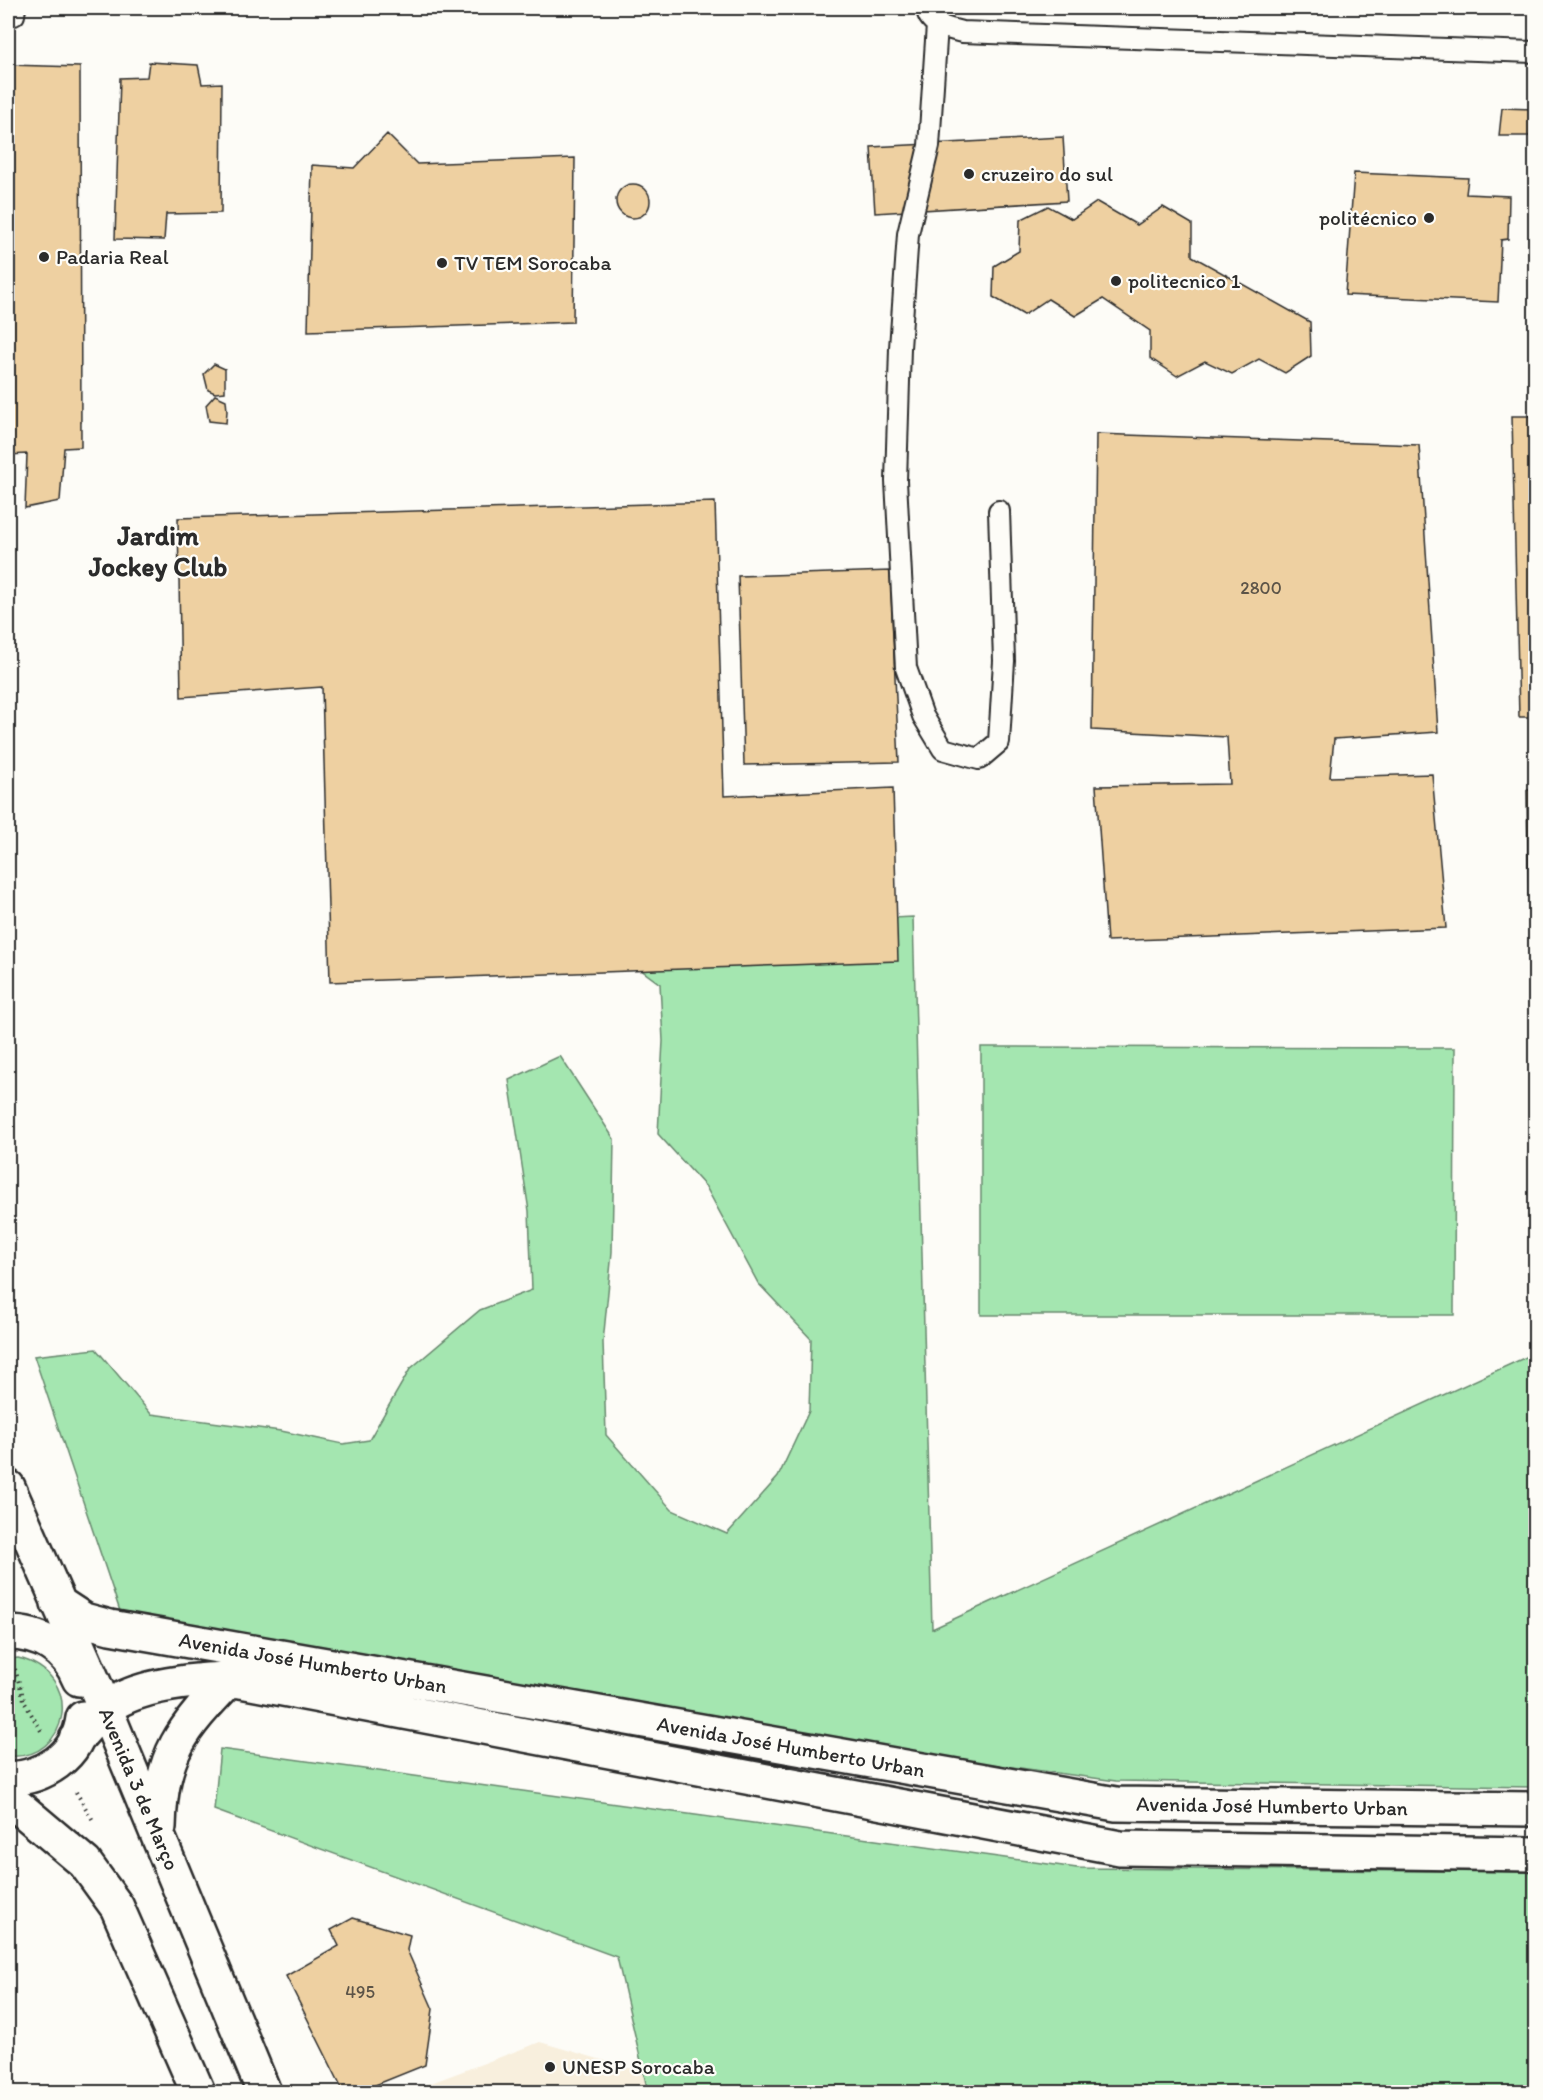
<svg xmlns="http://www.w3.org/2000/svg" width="1543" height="2100" font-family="Itim,sans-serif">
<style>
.built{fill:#f8efdd}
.green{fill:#a4e6b0;stroke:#68886e;stroke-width:1.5}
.building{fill:#eed0a1;stroke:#2b2b2b;stroke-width:1.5}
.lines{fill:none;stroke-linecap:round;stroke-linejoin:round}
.lane-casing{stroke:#2b2b2b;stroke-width:24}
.secondary-casing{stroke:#2b2b2b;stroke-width:38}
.path{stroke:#2b2b2b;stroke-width:4;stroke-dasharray:1.5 4.5;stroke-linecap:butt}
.lane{stroke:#fdfcf7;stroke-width:20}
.secondary{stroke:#fdfcf7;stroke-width:33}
.poi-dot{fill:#2b2b2b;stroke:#fdfcf7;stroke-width:2}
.labels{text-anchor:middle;stroke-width:4.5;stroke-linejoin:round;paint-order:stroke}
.number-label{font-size:18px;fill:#5c5448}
.poi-label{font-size:21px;fill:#2b2b2b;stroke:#fdfcf7;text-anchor:start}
.street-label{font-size:21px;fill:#2b2b2b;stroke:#fdfcf7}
.district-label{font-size:27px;font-weight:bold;fill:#2b2b2b;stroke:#fdfcf7}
</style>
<rect width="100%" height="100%" fill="#fdfcf7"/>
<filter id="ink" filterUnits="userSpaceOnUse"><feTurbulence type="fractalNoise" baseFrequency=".0167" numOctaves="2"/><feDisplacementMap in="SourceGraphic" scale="12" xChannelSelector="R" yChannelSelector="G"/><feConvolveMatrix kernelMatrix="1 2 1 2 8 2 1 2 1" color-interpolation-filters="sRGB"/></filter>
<g filter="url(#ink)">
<path class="built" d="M540 2042 712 2092H407Z"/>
<path class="green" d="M913 917 932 1629 1535 1353V1787L1116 1781 895 1751 122 1617 34 1356 96 1349 151 1414 281 1431 343 1444 369 1440 410 1369 480 1310 532 1290 529 1211 509 1080 560 1056 614 1139 612 1252 603 1342 606 1435 672 1510 727 1534 778 1477 809 1411 811 1339 758 1283 706 1187 658 1134 663 1041 660 984 625 958 638 930Z
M981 1047 1455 1048 1454 1315H981Z
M18 1658C86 1674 70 1762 8 1756V1659Z
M220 1749 1077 1868 1535 1872V2092H648L617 1957 214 1810Z"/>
<path class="building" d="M149 62 198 65 202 84 222 83 221 213 166 214 164 240 115 239 120 78 147 77Z
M8 65 80 67 81 447 64 448 60 501 25 508 27 454 8 455Z
M1502 108 1536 109V136H1499Z
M387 134 417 164 575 158 573 322 308 331 312 165 354 168Z
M1063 137 1067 201 875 213 871 147Z
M1354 173 1468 178 1466 194 1509 196 1508 239 1501 240 1498 302 1345 295Z
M616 201a17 17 0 1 1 34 0a17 17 0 1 1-34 0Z
M1097 202 1137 225 1163 207 1192 224V256L1310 322 1311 356 1285 373 1259 359 1232 374 1205 361 1177 376 1150 358V331L1103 299 1075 316 1048 299 1024 315 993 297 994 266 1019 251 1020 220 1048 206 1072 219Z
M214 364 225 369V392L215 393 208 390 204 374Z
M215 395 226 400 227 411 226 423 209 421 206 405Z
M1512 416H1536V717H1519Z
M1096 434 1419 445 1438 732 1334 739 1330 777 1432 774 1446 928 1107 941 1096 786 1230 784 1227 737 1092 730Z
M715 502 724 796 893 788 898 961 330 982 322 687 181 697 178 518Z
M890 571 899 762 744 765 738 576Z
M1527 790H1536V921L1529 922Z
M353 1918 410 1935 407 1950 433 2009 425 2065 358 2092H344L286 1976 339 1946 331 1930Z"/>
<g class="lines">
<g class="lane-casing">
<path id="lane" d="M927 8C928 26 948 28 962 32L1536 52
M14 15 15 8
M937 25 929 146 908 234 900 348 896 481 906 668 923 716 943 749 979 759 999 742 1004 661 999 511"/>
</g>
<g class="secondary-casing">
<path id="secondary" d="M8 1487 105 1708 264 2092
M58 1603 84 1620 110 1627 1116 1804 1536 1809
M8 1633C39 1633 67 1648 79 1679
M76 1739C86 1729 94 1717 105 1709 135 1685 193 1680 230 1679L1120 1848 1536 1854
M8 1779C43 1778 78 1757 83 1718
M8 1798 85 1863 117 1907 198 2092
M159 1827C161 1753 181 1730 230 1679"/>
</g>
<path class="path" d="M15 1669 25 1703 41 1731
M76 1792 94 1822"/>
<use href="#lane" class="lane"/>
<use href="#secondary" class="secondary"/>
</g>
</g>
<g class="poi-dot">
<circle cx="969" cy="174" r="6"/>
<circle cx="1429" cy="218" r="6"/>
<circle cx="44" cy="257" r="6"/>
<circle cx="442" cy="263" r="6"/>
<circle cx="1116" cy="281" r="6"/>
<circle cx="550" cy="2067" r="6"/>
</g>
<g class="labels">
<g class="number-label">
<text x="1261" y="594">2800</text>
<text x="360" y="1998">495</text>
</g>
<g class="poi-label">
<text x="981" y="181">cruzeiro do sul</text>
<text x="1417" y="225" text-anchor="end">politécnico</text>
<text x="56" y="264">Padaria Real</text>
<text x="454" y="270">TV TEM Sorocaba</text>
<text x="1128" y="288">politecnico 1</text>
<text x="562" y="2074">UNESP Sorocaba</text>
</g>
<g class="street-label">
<text transform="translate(313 1663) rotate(10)" y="7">Avenida José Humberto Urban</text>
<text transform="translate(791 1747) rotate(10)" y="7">Avenida José Humberto Urban</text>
<text transform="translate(139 1789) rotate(67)" y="7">Avenida 3 de Março</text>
<text transform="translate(1272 1806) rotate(1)" y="7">Avenida José Humberto Urban</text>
</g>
<g class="district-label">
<text x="158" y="545">Jardim<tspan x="158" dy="31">Jockey Club</tspan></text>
</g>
</g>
<rect width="1543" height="2100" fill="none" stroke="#fdfcf7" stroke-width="30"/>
<rect x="15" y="15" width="1513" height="2070" fill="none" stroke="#2b2b2b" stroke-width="2" filter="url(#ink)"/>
</svg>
